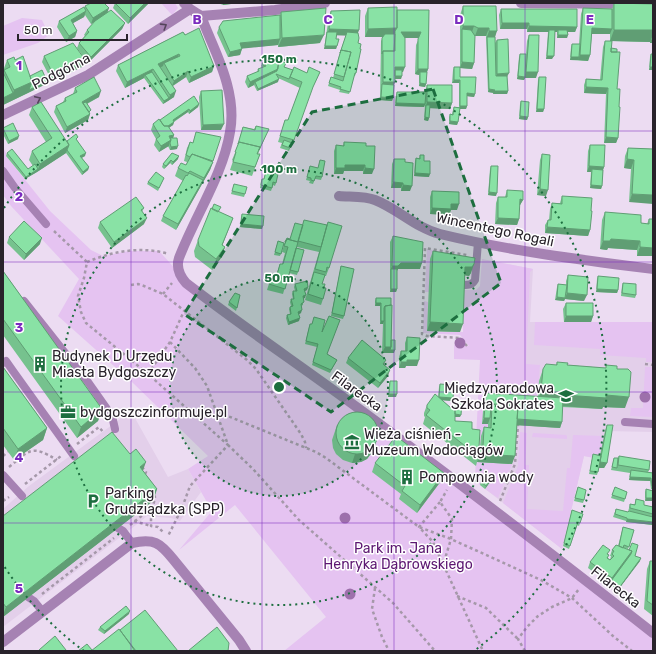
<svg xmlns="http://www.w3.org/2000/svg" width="656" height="654" font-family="Rubik,sans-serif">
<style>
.built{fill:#e3cfea}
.green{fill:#e5c3f1}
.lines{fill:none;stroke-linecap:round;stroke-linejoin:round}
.path{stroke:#a598a9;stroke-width:2.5;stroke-dasharray:3 3;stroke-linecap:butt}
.lane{stroke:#a682b3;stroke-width:8}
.street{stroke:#a682b3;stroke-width:10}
.tree{fill:#9d70ab}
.wall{fill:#76c28e}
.shaded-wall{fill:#609e74}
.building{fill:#89e2a5;stroke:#609e74}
.oneway{stroke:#55445b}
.marked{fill:#1d6e3f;fill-opacity:0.2;stroke:#1d6e3f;stroke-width:3;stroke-dasharray:8 5;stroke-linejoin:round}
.grid{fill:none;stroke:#7b2cbf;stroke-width:1;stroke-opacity:0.55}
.ring{fill:none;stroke:#1d6e3f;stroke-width:2;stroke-dasharray:2 4}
.labels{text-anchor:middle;stroke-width:3;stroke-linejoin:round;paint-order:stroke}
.street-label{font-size:14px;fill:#29232b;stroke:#fff}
.poi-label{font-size:14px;fill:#29232b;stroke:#fff;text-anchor:start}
.park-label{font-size:14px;fill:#5c1771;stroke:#fff}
.grid-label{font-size:13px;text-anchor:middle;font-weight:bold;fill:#7b2cbf;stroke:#fff;stroke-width:3;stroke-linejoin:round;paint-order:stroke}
.centre{fill:#1d6e3f;stroke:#fff;stroke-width:2}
.ring-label{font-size:12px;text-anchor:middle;font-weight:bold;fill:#1d6e3f;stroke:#fff;stroke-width:3;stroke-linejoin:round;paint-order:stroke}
</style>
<rect width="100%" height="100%" fill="#ecdcf2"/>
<path class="built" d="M485 260 533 269 530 322H653V432L605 431 600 459 584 456 562 549 475 481Z
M131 411 168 477 188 469 201 492 180 521 171 518 147 516 136 525 3 627V509L29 486Z"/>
<path class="green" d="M161 3H175L178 8 172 15Z
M22 18 42 20 49 35 38 43 3 55V26Z
M3 147 7 155 6 156 50 211 91 250 103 256 129 251H159L180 274 653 633V651H284L326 617 235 505 179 550 212 511 188 469 208 456 133 383 58 316 79 279 11 206 3 195Z
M427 249 465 256 464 265 429 292H425Z
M482 259 533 269 530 272 526 364 540 365 537 402 484 399 488 424 487 436 480 456 476 439 480 360 454 359V345L469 346 460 335 423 333 424 301 428 302 427 331 463 332V323L461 322 465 290H476L480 286Z
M535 322H653V362H646V358L600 355V349L534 345Z
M645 367H653V417L630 416 631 408H643Z
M520 432 527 433 525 465H529L527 509 563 511 567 468H570L573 435 604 436 600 459 584 456 562 549 503 503 518 466Z
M533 433 566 435 567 436V439L532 437Z
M476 462 512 464 498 498 485 489 490 481 485 478 480 485 475 481Z"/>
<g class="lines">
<path class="path" d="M54 231 87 262 84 278 78 296 81 312 86 323 148 374 228 445 190 486 182 508 168 536
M87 262C113 251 142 246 169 254
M131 285 138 284 144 286 163 294 247 360 256 369 301 434 305 442 306 448
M163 294 172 283
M170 342 195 368 207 386 228 445 253 469 299 520 393 603 435 651
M467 346 460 338 427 336 422 334 425 248 467 255
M645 364 653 365
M148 374 170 342 184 311
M218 412 316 452 326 458 419 527 451 539 541 580 572 598 613 636 632 651
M77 444 99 427 104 433
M3 456 8 452
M9 467C30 450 31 444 57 460
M142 467 146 472 144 476
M25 484 61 456
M154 495 155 497 151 516V526L158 527 164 533
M3 501 9 497
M500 501 515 464 518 425
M440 502 419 527 433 542 483 651
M134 521 151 526
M130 525 153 507
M444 562 451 539 452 519 440 502 447 490
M375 588 372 609 382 637 389 651
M42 594 114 538
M457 596 486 608 518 639
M525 651 518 639 527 627 538 616 552 607 572 598 579 589"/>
<path class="lane" d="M3 171 15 188 46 224
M463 285C469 285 472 285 475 280L478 242
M24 301 88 382 112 416 115 429
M3 363 6 361 13 371 74 456
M625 422 653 424
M3 475 22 496
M118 528 123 531 132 543
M25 595 34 601 43 612"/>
<path class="street" d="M184 3 190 9 201 16 275 10 325 3
M521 3 653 4
M201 16C209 38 221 60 227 84 231 99 233 116 230 132 223 175 195 216 179 258 176 267 180 276 186 283 243 327 304 368 362 411 460 483 557 558 653 633
M3 115 88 75 190 9
M339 196C350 197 365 196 375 200 398 209 416 228 440 234 510 251 582 260 653 269
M3 642 132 543C154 538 160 543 173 559L239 640 246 651"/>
</g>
<g class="tree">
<circle cx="460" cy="343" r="5.5"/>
<circle cx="645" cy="397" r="5.5"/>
<circle cx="345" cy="518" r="5.5"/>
<circle cx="350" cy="594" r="5.5"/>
</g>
<path class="wall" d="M115 3H149L128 24 113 8Z
M218 3H239L223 5Z
M614 3 653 4V43H650V42L612 41 611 48 617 89 619 107 618 138 616 143H604L606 94 584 93V85L586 79 600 80 603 47 605 41H610V34H592L590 55 588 61 570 60 571 47 572 44H579L581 14 583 8 612 9Z
M85 6 107 12 125 23 122 29 88 63 77 48 79 43 85 36 84 35 87 30 96 21 91 24 85 15 84 17 73 23 77 31 75 37 66 42 57 27 59 21 84 8Z
M463 6H496L495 43 497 40 507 76 508 91 507 94H493L494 93 488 92 486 36H475L474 63 472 69 460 68V77L475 94 474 97 467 96V106L466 109H460L458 122 457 125 449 124V117L450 114H452L453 110 454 107H459V83H452L453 70 454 67H460V15Z
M368 8 397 10H429L428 69 427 72 426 84 425 87 419 86V75L415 74 416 45 419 38H405L403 72H402L401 79H395L394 85 393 98 392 101 380 100 381 41 383 37H365V16Z
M501 9 577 27 575 32H568L567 38H557V32H555L552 59H546L548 32H527V29H500L499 15Z
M331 11 358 33V43L360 49 356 73 355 76H354L349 94 339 92 340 90 328 86 331 77 333 78 339 56 346 35H336V39L337 46 336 49H324L329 16Z
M281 12 320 43 278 47V45L242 48 240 55 228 57 217 33 219 27 280 15Z
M183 32 214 66 212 72 189 83 186 77 173 86 174 97 163 104 144 78 125 88 116 71 118 65Z
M529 35 536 78H525L524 80 517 79 519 57 520 54H526L527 41Z
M651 54 653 70H649L650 57Z
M44 56 86 61 84 66 52 81 42 62Z
M7 60H15L30 76 47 81 46 84 3 105V71Z
M279 60 284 67 293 70 307 73 320 72 310 93 289 151 280 148 282 143 278 142 285 120H288L300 88 278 78V82L257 91 254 85 248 88 245 82 247 76 257 72 258 69 262 68 261 66 262 63Z
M539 77 544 109 543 112H536L538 80Z
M427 85 452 103 450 109 430 108 429 118 428 121 424 120 425 105 424 107 395 106 396 95 397 92H425Z
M75 88 99 97 87 104 90 113V114L88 120 65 133 54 112 56 106 63 102 65 98 73 94Z
M201 91 221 130H201L199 97Z
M521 101 528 117 527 120 519 119 520 104Z
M199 104 198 107 189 114 188 112 174 122 173 125 169 128 174 135 173 138 177 149 170 150 168 146 159 152 154 145 156 139 151 130 153 124Z
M32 107 67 141 77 140 85 156 82 158 89 167 88 170 82 175 66 153 37 172 25 179 6 156 7 153 28 169 33 166 29 160 32 151 46 142 29 115Z
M256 126 266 135 258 154H260L252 176 230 170 233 161 232 160 237 148 243 127 254 129Z
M3 128 18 139 8 144 3 134Z
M196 132 213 162 210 170 176 230 161 221 163 216 183 181 175 176 178 168 186 165 187 162 184 161 187 148 190 142 193 143Z
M344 142 366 146 372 174H363V171H344L343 174H334V151L336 145 343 146Z
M590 145 604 167 603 170 602 186 601 189 590 188 591 172H587L588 151Z
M628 148 653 149 629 202 631 169 624 168 625 156Z
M172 153 178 159 172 165 170 163 164 169 162 167 163 164Z
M542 154 546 196 537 195 540 160Z
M420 155 424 161 429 177 414 176 415 161 416 158 419 159Z
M394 159 405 162 410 191H401V188H391L392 164Z
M310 166 322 177 321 180 315 179 313 184 309 183 310 181 306 180Z
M491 166 496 196 488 195 490 169Z
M266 171 276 183 275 186 273 185 271 191 260 188 261 181 262 179H264Z
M164 178 158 191 147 184 148 182Z
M234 184 245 194 244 197 231 194Z
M507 190 523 200 520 205H519V219L517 225 495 224 496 203 498 197H505Z
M432 191 457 210H451L449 215 430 214V197Z
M562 196 590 230 588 236 545 233V225L548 220H549L550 209 552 203H560Z
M144 208 142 212 144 224 112 248 98 228 100 222Z
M219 212 233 218 222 246 225 247 221 258 212 270 195 257 194 251 198 240Z
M605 212 641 223 647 224 649 219H653V256H637V250L608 248 607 250 600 249 602 220Z
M242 214 262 229 240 227 241 217Z
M303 225H327L329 268 326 276H324L322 284 324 288 323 299 321 305 305 300 319 252 297 247 296 248 304 250 297 275 289 273 283 294 267 290 272 274 276 275 280 264H282L285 253 282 252 285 241 290 239Z
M393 236 420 269H398L397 271V289L396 292H390V242Z
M9 237 40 244 24 260 7 243Z
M278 241 284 243 280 256 274 255Z
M433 251 471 273 469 276 465 275 460 332 427 331 430 259Z
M341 266 344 316 343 319 331 316Z
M3 271 102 409 98 421 77 438 3 335Z
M568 275 584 301 565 299 564 301 555 300 557 287 558 284 566 285V281Z
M598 276 618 290 617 293 596 292 597 279Z
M623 283 636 295 635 298 621 296 622 286Z
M295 284 308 287 307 290 305 291V298H303V305L301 306V313L299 314V321L288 325 286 318 287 315 290 314 289 309 290 307 291 306 290 302 291 299H293L292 294 293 291H295L294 287Z
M240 295 236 311 228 305 229 302Z
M376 298H391V340L394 353H382L383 324H380V306H375V301Z
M566 303 593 316 591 322H564L563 309Z
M309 327 322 332 327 354 337 360 330 373 312 365 317 347 305 344Z
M407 337 417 366H406L405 368H399V357L401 351H405V343Z
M348 358 384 365 388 376 378 388 346 363Z
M557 362 567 365 606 368V365L617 369 625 408 603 407 602 409 562 407V422L560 428 517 425 512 464 477 462 476 466 423 424 425 417 424 416V413L427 405 438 398 439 387 440 384 453 398 452 401 442 400 451 408H452L454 402 460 417H455V421L472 429 479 447H480L481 436 484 427 488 428V424H482L484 399 486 393 538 397 539 381 543 369 556 365Z
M3 367 47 428 43 440 14 460 3 445Z
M390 381 396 397H388L389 384Z
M337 425 373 451 367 459 361 462 352 463 343 460 336 454 333 448 332 440Z
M607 425V463L604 468H599L597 475 589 474 593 454 600 455 605 431Z
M619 456 649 470 648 472 653 473V490L651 489 650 481 629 480 630 473 611 470 614 458H618Z
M375 463 444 473 441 481 417 513 399 499 401 494 372 472Z
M143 471 157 489 153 501 3 617V516Z
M481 482H490L485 489 480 485Z
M578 487 584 500 583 503 574 501Z
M615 487 627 492 624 502 611 498Z
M646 489 653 491 645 501V492Z
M636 499 644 505 653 507V525L626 522V521L613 517 616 509 628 512 630 504H635Z
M572 510 583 514 579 526 577 525 569 549 563 546Z
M623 527 634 530 628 549 623 548 635 556 640 561 618 590 588 568 590 562 608 554V558L610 560 611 556H610L612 550 618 546Z
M653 529V547H652Z
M650 561H653V616L644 609 647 569Z
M129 614 104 634 98 630 100 627Z"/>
<path class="shaded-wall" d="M145 3H149L128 24 130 18Z
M223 3H239L223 5Z
M109 8 107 14 91 24 93 18Z
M86 11 84 17 68 26 71 20Z
M125 23 122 29 88 63 91 57Z
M502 23H529L527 29H500Z
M463 26H474L471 35 462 29Z
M529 26 577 27 575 32H558V30L557 32H548L549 30 548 32H527Z
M397 28 393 37H365L368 29Z
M478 28H489L486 36H475Z
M592 28 612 29 610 34H590Z
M329 29 359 30 357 36 327 35Z
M614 30H653V37H652L650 42 610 41Z
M77 31 75 37 66 42 69 36Z
M489 31H497L494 40 487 37Z
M401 32H421L419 38H399Z
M324 35 320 43 278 47 282 38Z
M558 35H568L567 38H557Z
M280 39 278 45 238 49 240 43Z
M651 40H653V43H650Z
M325 46H337L336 49H324Z
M242 49 240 55 228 57 230 52Z
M179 54 177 60 164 63 163 66 156 70 158 64Z
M580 55H590L588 61 578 60Z
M547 56H554L552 59H546Z
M571 57H579L578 60H570Z
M86 61 84 66 52 81 54 76Z
M462 62 474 63 472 69 460 68Z
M214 66 212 72 189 83 191 77Z
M395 67H405L403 72 394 73Z
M650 67H653V70H649Z
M153 69 151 75H145L144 78 125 88 127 82Z
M278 69 276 74 255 82 254 85 248 88 250 82Z
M418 69H428L426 75 420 72 419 75 415 74Z
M188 71 186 77 172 86 174 81Z
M526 72H538L536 78H525L524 80 517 79 518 76 524 77Z
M509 73 506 79H495L497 74Z
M394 76H402L401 79H393Z
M279 79 278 82 257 91 258 89Z
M454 80H460L459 83H452Z
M47 81 46 84 28 93 29 90Z
M32 82 28 93 3 105V98L13 93 14 90Z
M383 82H395L393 88 382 84Z
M420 83 426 84 425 87 419 86Z
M586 87 608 88 606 94 584 93Z
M489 89 495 90 494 93 488 92Z
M101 91 99 97 82 106V102Z
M176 91 174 97 168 101 170 95Z
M494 91H508L507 94H493Z
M467 93 475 94 474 97 466 96Z
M381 97 393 98 392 101 380 100Z
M169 98 168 101 163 104 164 101Z
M427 102 452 103 450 109 426 108Z
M396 103 425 104 424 107 395 106Z
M199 104 198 107 189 114 190 111Z
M460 106H467L466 109H459Z
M189 109 188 112 171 123 173 120Z
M537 109H544L543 112H536Z
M90 114 88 120 65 133 67 127Z
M520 116 528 117 527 120 519 119Z
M425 117 429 118 428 121 424 120Z
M450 121 458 122 457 125 449 124Z
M174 122 173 125 162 132 163 129Z
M224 124 221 130H201L203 125Z
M174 135 172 141H170L169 146 159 152 161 146 169 136Z
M19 136 18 139 8 144 9 141Z
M606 137 618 138 616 143H604Z
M69 145 66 153 37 172 40 164Z
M178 146 177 149 170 150 171 147Z
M86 153 85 156 79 159 80 156Z
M179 156 178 159 172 165 173 162Z
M627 159 634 160 631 169 624 168Z
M171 160 170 163 164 169 166 166Z
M213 162 210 170 176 230 178 224Z
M345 165H365L363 171H344L343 174H334L336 168Z
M589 166 604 167 602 173 592 169 591 172H587Z
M89 167 88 170 82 175 83 172Z
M365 168 374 169 372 174H363Z
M38 169 37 172 25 179 26 177Z
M415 173 430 174 429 177 414 176Z
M393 182 403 183 401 188H391Z
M403 185 412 186 410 191H401Z
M591 185 602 186 601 189 590 188Z
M540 189 548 190 546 196 537 195Z
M489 192 497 193 496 196 488 195Z
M632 194 653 195V204L629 202Z
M520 199 523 200 520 205H518Z
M451 204H459L457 210H451L449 215 430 214 432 208Z
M147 218 144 224 112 248 114 242Z
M233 218 218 256 225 247 221 258 212 270Z
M498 218 519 219 517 225 495 224Z
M241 224 263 226 262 229 240 227Z
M547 227 590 230 588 236 545 233Z
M42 238 40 244 24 260 26 254Z
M611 239 640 241 637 250 608 248 607 250 600 249 603 241Z
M640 247 653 248V256H637Z
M401 263H422L420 269H398L396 272 391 269 392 266Z
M474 264 471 273 469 276 462 275 465 267Z
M308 287 307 290 303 292 304 289Z
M391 289H397L396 292H390Z
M597 289 618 290 617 293 596 292Z
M567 293 587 295 584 301 565 299 564 301 555 300 557 297 565 298Z
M306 295 305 298 302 299 303 296Z
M376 303H381L380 306H375Z
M302 310 301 313 297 315 298 312Z
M566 316H593L591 322H564Z
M300 318 299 321 288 325 289 322Z
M381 321H384L383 324H380Z
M430 322 463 324 460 332 427 331Z
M385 347H391L395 350 394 353H382Z
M407 360H419L417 366H406L405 368H399L401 362Z
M390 370 388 376 378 388 380 383Z
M541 391 565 393 561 404 537 402Z
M389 394H397L396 397H388Z
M565 395H606L629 397 625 408 603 407 602 409 561 406Z
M439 397 453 398 452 401 438 400Z
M102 409 98 421 77 438 81 427Z
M453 414 461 415 460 417H452Z
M484 418H490L488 424H482Z
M517 419 562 422 560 428 514 425Z
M47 428 43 440 14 460 18 449Z
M376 443 373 451 367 459 361 462 352 463 355 454Z
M479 454 515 456 512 464 477 462 479 457Z
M146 462 142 473 140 467Z
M600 462 607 463 604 468H598Z
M444 473 441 481 417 513 420 505Z
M630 477 651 478 650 481 629 480Z
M491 479 490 482 485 489 486 486Z
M157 489 153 501 3 617V615L6 607Z
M646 498H653V501H645Z
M627 519 653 522V525L626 522Z
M632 551 630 557 611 581 612 578Z
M641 558 640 561 618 590 619 588Z
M130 611 129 614 104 634 105 631Z"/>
<path class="building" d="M91 3H104L109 8 93 18 85 6Z
M115 3H145L130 18Z
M614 3 653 4V30H614Z
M463 6H496L497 31H489V28H478L474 26H463Z
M84 7 86 11 71 20 77 31 69 36 59 21Z
M397 7V28L368 29V8Z
M326 8 324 35 282 38 281 12Z
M583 8 612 9V29L592 28 590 55H580Z
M501 9H577V27L529 26V23H502Z
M111 10 125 23 91 57 79 43 89 32 87 30 95 21Z
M360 10 359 30 329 29 331 11Z
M397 10H429L428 69H418V39L421 32H401L405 38V67H395V82H383V51H395V31L397 28Z
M280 15V39L240 43 242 49 230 52 219 27 223 21Z
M199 28 214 66 191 77 188 71 174 81 164 63 180 56 179 54 158 64 176 91 170 95 153 69 127 82 118 65 183 32 185 35Z
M462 29 471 30 475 36 474 63 462 62Z
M549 30H555L554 56H547Z
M558 30H567L568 35H558Z
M327 32H337L336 39H339L337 46H325Z
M347 32 358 33 359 38 358 43 361 44 360 49H361L356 73H355L350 92 340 89 341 87 329 83 331 77 343 81 344 77 351 52 341 50 340 53Z
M385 34H395L394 51H383L382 54V38Z
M653 34V40H651V39Z
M529 35H539L538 72H526Z
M487 37H495L496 76H507L508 91H494L495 90 489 89Z
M508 39 509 73 497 74V40Z
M605 41H612L611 52H620L617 89H620L619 107H620L618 138 606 137 608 88 586 87V79L602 80Z
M73 43 86 61 54 76 44 56Z
M572 44H580L579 57H571Z
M611 48 617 49V52H611Z
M341 50 351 52 344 77 334 74Z
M520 54H526L525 77 518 76Z
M651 54H653V67H650Z
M23 56 32 82 14 90 4 70 10 67 7 60 14 57 15 60Z
M279 58 278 69 250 82 247 76 259 71 258 69 266 66 265 64Z
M270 60V61L265 64 264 66 262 63Z
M279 60 286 63 284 67 293 70 289 79 276 74 279 79 258 89 255 82 277 71Z
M294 67 307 73 309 67 320 72 313 87 294 140 280 136 285 120H288L302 82 290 77Z
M454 67H460V77H476L475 94 467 93V106H460V80H454Z
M42 70 47 81 29 90 32 82 30 76Z
M395 70H402V76H395Z
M3 72 13 93 3 98Z
M152 72 169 98 164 101 145 75Z
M420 72H427L426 84 420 83Z
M94 77 101 91 82 102 90 114 67 127 56 106 66 101 65 98 77 92 75 88Z
M539 77H546L544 109H537Z
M382 84 394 85 393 98 381 97Z
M427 85H452V103L427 102Z
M222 90 224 124 203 125 201 91Z
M397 92H426L425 104 396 103Z
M194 96 199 104 190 111 189 109 173 120 174 122 168 126H164L160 120Z
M521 101 529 102 528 117 520 116Z
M41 102 69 145 40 164 32 151 52 138 32 107Z
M86 102 91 110 89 112 83 103Z
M426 105H430L429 118 425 117Z
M454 107 460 108 458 122 450 121V114L453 115Z
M159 119 164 126H168L174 135 169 136 171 140 161 146 156 139 160 136 153 124Z
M13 123 19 136 9 141 3 128Z
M256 126 269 129 259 150 260 147 239 142 238 144 243 127 255 130Z
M196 132 221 137 213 161 192 154 190 157 186 155 190 142 193 143Z
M76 134 78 137 76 139 86 153 80 156 89 167 83 172 67 150 69 145 67 141Z
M170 138H177L178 146 171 147 170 143 171 140Z
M284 140 292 143 290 148 282 145Z
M239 142 260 147 257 154H260L255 167 233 162 236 152H235Z
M344 142 366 143V146H375L374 169 365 168V165H345V168H336V145L344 146Z
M590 145H605L604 167 589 166Z
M628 148 653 149V195L632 194 634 160 627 159Z
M12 149 28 169 35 164 38 169 26 177 7 153Z
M172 153 179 156 173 162 171 160 166 166 163 164Z
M192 154 213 162 204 178 190 171 188 173 178 168 181 163 186 165Z
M542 154 550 155 548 190 540 189Z
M420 155H424V161H430V174L415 173 416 158 420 159Z
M394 159H405V162L413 163 412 186 403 185V183L393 182Z
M320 160 325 161 322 177 316 176 314 181 311 180V178L307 177 310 166 318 168Z
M491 166H498L497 193 489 192Z
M592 169 603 170 602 186 591 185Z
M266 171 278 174 276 183 273 182 272 188 261 185 262 179H264Z
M156 172 164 178 159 188 148 182Z
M189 173 203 180 178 224 163 216 186 175 187 176Z
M234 184 247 187 245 194 232 191Z
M507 190 523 191V200L520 199 519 219 498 218V197H507Z
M432 191 459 192V204H451V209L432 208Z
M562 196 592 198 591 211H592L590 230 547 227 548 220H551L552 203 562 204Z
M136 197 144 208 141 210 147 218 114 242 100 222Z
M214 204 221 207 218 212 212 209Z
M211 208 233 218 222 245 225 247 216 259 199 246 198 240Z
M605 212 641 215V223L649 224V219H653V248L640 247V241L611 239 610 241H603Z
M242 214 264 216 263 226 241 224Z
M304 220 327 225 321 247 298 241Z
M24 221 42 238 26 254 9 237Z
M328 222 342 226 329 268 327 267 326 272 315 269Z
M295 223 303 225 298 242 287 239 285 242 287 238 290 239Z
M393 236 423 242 422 263H401L398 266H392Z
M287 239 298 242 285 289 269 284 272 274 277 275 280 264H283L288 247 284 246Z
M278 241 284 243 281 254 275 252Z
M296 248 304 250 298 272 290 270Z
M433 251 475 258 474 264 472 267H465L463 324 430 322Z
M341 266 354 269 344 316 332 313Z
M391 269H397V289H391Z
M3 271 102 409 81 427 3 319Z
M314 272 325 275 322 284H325L324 288H326L323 299 308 294Z
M568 275 588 277 587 295 567 293Z
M598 276 619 278 618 290 597 289Z
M307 281 308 287 304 289 306 295 303 296 304 302 301 304 302 310 298 312 300 318 289 322 287 315 291 314 290 307 293 306 291 299H294L293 291H297L295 284Z
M623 283 636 284V295L622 293Z
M558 284 567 285 565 298 557 297Z
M235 293 240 295 237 308 229 302Z
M376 298H391V305L385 306 384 308V321H381V303H376Z
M566 303H593V316H566Z
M392 305 391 347H385V306Z
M329 316 340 320 327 354 337 360 331 370 313 362 318 344 306 341 310 324H312L314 317 325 320 322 332Z
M407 337 420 338 419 360H407V362H401V351H407Z
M362 340 386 360 383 364 390 370 380 383 348 358Z
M391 340H395V350H390L391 347Z
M557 362 568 363 567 365 606 368V365L617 366V369H628L631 372 629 397 606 395V398L565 395V393L541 391 543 369 546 364 557 365Z
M3 367 47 428 18 449 3 428Z
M390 381H397V394H389Z
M440 384 454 385 453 398 439 397Z
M486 393 563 398 562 422 517 419 518 406 492 404 491 407 490 418H484Z
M435 394 451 408H455V421L472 422V429L480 430 479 447H483L484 427 491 428 492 404 518 406 515 456 479 454V457L426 415 430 410 427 408V405Z
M454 402H462L461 415 455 414V408H453Z
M336 433a21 21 0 1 1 42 0a21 21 0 1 1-42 0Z
M607 425H613L607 463 600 462Z
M112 432 130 454 136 449 146 462 140 467 157 489 6 607 3 603V516Z
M396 436 444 473 420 505 402 491 405 486 375 463Z
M593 454 601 456 598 472 590 471Z
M619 456 650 461 649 470 618 465Z
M614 458H618L617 468 612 467Z
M631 470 653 473V487L652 486 651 478 630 477Z
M486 475 491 479 486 486 481 482Z
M578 487 586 490 584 500 575 498Z
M615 487 627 492 625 499 612 495Z
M646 489 653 491V498H646Z
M636 499 644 501V505L653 507V514L630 508V504L635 505Z
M616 509 628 512 629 511 653 517V522L627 519V518L615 514Z
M572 510 583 514 580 523 578 522 570 546 564 543Z
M623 527 634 530 629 547 624 545 623 548 619 546Z
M632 543 638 545 635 556 641 558 619 588 611 581 631 554 632 551 629 550Z
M603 545 610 550 607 554 609 555 607 558 610 560 614 556 612 554 614 551 612 550 616 545 632 551 612 578 590 562Z
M650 561H653V605L647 601Z
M126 606 130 611 105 631 100 627Z
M145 610 178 651H135L120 630Z
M217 627 229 643 228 651H188Z
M119 629 136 651H91Z
M55 636 66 650 65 651H40L39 650Z
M87 644 92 650 91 651H78Z"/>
<defs><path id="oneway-chevron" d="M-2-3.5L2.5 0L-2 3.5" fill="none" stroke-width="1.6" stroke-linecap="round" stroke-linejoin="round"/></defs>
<g class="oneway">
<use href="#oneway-chevron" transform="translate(164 26) rotate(-32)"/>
<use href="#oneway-chevron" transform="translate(38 99) rotate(-25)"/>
</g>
<path class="marked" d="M433 89 501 283 331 412 184 314 312 112Z"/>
<path class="grid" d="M131 3V651M262 3V651M394 3V651M525 3V651M3 131H653M3 262H653M3 392H653M3 523H653"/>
<circle cx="279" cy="387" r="109" fill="#1d6e3f" fill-opacity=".12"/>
<g class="ring">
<circle cx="279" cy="387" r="109"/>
<circle cx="279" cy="387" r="218"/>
<path d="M84 651A328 328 0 0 1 4 566M4 208A328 328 0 1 1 474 651"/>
</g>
<defs>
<g id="building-bare" transform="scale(1.2)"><path d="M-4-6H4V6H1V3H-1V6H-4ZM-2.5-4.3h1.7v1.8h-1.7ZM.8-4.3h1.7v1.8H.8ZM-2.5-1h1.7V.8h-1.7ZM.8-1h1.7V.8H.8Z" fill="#1d6e3f" stroke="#fff" stroke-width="2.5" paint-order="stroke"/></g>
<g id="school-bare" transform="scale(1.2)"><path d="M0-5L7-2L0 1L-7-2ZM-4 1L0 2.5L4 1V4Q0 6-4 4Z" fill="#1d6e3f" stroke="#fff" stroke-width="2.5" paint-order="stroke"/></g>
<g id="office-bare" transform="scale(1.2)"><path d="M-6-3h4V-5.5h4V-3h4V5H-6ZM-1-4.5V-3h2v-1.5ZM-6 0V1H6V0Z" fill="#1d6e3f" stroke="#fff" stroke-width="2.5" paint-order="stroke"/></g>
<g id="museum-bare" transform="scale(1.2)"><path d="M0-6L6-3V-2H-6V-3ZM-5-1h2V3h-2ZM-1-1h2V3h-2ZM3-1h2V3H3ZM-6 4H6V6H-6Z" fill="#1d6e3f" stroke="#fff" stroke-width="2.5" paint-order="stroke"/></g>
<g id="parking-bare" transform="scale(1.2)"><path d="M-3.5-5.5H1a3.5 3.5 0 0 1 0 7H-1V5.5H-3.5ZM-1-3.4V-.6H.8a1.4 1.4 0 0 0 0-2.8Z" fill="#1d6e3f" stroke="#fff" stroke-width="2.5" paint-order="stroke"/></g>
</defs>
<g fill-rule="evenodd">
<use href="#building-bare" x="40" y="364"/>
<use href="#school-bare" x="566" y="396"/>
<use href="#office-bare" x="68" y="412"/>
<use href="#museum-bare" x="352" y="442"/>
<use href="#building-bare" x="407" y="477"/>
<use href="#parking-bare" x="93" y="501"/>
</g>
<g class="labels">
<g class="street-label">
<text transform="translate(61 71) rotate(-27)" y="5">Podgórna</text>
<text transform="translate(495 229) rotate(12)" y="5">Wincentego Rogali</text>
<text transform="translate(357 391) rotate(36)" y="5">Filarecka</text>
<text transform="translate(616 587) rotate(38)" y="5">Filarecka</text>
</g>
<g class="poi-label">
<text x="52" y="361">Budynek D Urzędu<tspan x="52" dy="16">Miasta Bydgoszczy</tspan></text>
<text x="554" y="393" text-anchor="end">Międzynarodowa<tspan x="554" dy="16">Szkoła Sokrates</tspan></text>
<text x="80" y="417">bydgoszczinformuje.pl</text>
<text x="364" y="439">Wieża ciśnień -<tspan x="364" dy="16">Muzeum Wodociągów</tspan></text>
<text x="419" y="482">Pompownia wody</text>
<text x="105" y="498">Parking<tspan x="105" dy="16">Grudziądzka (SPP)</tspan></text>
</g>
<g class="park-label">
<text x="398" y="553">Park im. Jana<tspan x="398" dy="16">Henryka Dąbrowskiego</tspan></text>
</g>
</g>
<g class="grid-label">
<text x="197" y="24">B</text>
<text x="328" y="24">C</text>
<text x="459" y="24">D</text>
<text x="590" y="24">E</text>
<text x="19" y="70">1</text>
<text x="19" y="201">2</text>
<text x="19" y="332">3</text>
<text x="19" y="462">4</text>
<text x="19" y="593">5</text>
</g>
<circle cx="279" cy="387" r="6" class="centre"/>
<g class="ring-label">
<text x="279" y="63">150 m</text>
<text x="279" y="173">100 m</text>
<text x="279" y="282">50 m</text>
</g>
<rect width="656" height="654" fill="none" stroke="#29232b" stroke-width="8"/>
<path d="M18 34v6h109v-6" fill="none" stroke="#29232b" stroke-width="2"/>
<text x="24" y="34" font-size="12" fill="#29232b" stroke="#ffffff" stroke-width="3" paint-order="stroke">50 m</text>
</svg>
